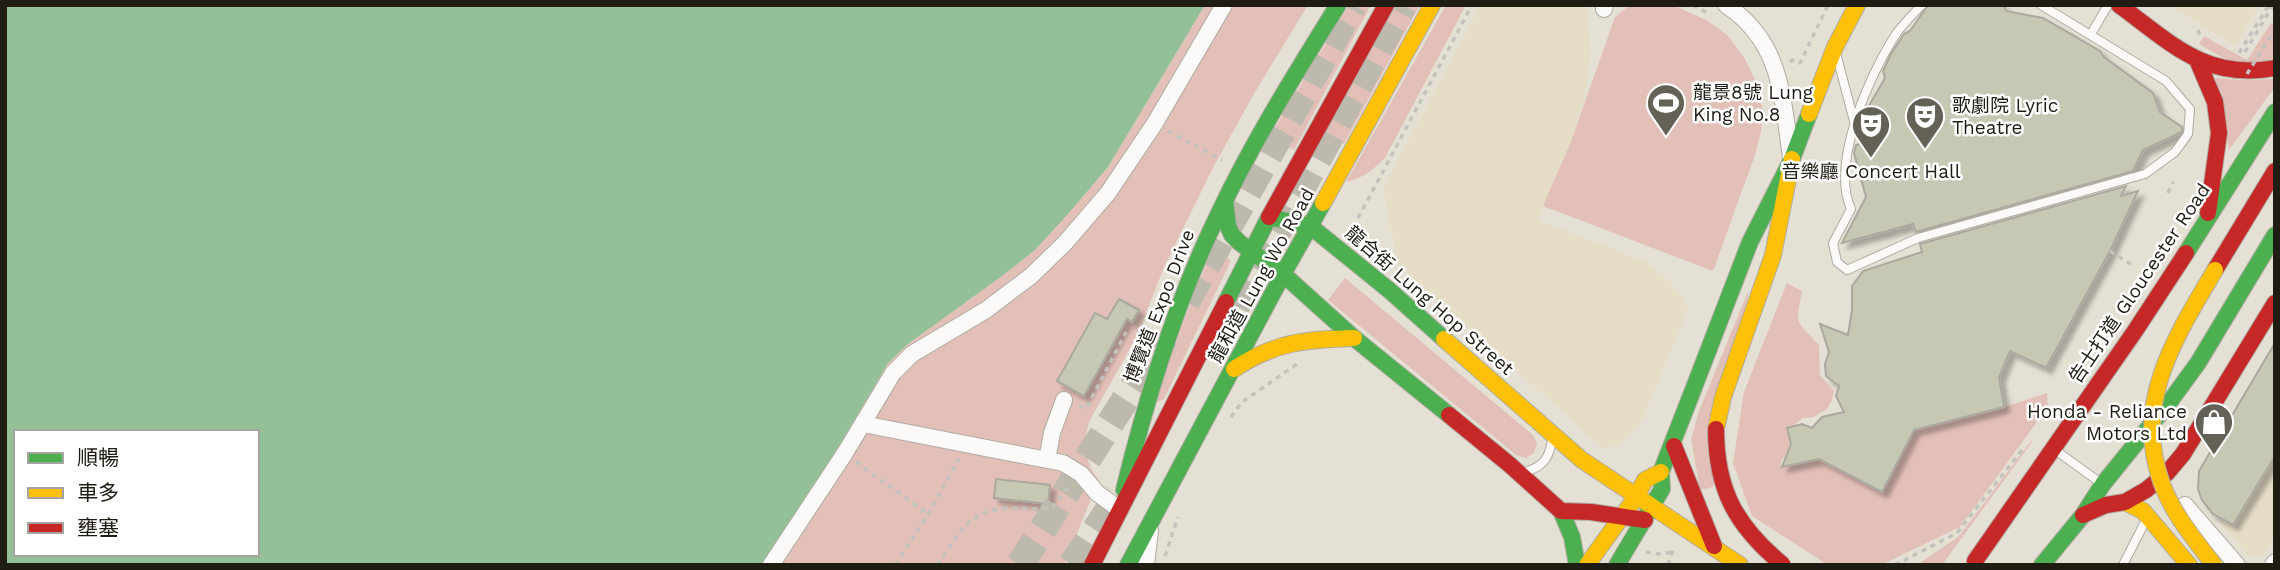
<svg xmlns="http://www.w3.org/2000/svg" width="2280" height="570" font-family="'Work Sans','Noto Sans TC',sans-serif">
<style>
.built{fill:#e6ddc7}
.green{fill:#e3c0b7}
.water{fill:#94c098;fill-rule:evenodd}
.building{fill:#c7c8b4;stroke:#aaa89f;stroke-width:2;filter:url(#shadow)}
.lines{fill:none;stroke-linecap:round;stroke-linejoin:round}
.highway-tunnel{stroke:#bdb9ad;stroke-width:28;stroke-dasharray:28 14;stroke-linecap:butt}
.lane-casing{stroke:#afaba2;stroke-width:10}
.street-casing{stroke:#afaba2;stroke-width:18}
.fast-casing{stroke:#afaba2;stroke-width:18}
.slow-casing{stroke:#afaba2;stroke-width:18}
.jam-casing{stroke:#afaba2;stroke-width:18}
.path{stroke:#c4c2be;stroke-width:3.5;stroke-dasharray:5 5;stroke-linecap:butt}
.lane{stroke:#fbfaf9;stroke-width:8}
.street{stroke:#fbfaf9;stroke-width:16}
.fast{stroke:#4caf50;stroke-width:16}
.slow{stroke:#ffc107;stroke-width:16}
.jam{stroke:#c62828;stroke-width:16}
.slow-bridge-casing{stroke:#afaba2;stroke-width:18;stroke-linecap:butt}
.jam-bridge-casing{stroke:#afaba2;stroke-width:18;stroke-linecap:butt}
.path-bridge{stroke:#c4c2be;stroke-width:3.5;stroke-dasharray:5 5;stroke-linecap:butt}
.slow-bridge{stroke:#ffc107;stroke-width:16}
.jam-bridge{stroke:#c62828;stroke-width:16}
.labels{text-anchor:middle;stroke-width:5;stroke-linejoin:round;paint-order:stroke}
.poi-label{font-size:19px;fill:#1f1c13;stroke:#fff;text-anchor:start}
.street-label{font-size:19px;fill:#1f1c13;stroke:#fff}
</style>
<defs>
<filter id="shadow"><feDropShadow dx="5.5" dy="5.5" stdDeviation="2" flood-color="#0004"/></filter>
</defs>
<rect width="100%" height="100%" fill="#e5e0d4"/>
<path class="built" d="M1481 5H1587L1591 56 1584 100 1570 144 1538 220 1646 262 1665 277 1679 292 1688 309 1643 419 1616 446 1603 448 1398 265 1383 188Z
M2169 5H2260L2235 46Z
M2265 359 2275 365V537L2264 554 2256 557 2247 554 2205 505 2200 494 2197 481 2199 471 2204 459Z"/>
<path class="green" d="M1205 5H1308L1255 92 1215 164 1164 267 1138 334 1090 420C1082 441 1084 462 1099 480L1064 565H763L834 454 888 363 908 344 1002 276 1035 250 1068 214 1108 167Z
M1349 5H1371L1294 150 1270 136Z
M1394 5H1420L1344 144 1323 131Z
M1446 5H1466L1385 158C1373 170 1364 178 1346 182Z
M1630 5H1673L1708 21 1727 35 1744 57 1756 82 1762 108 1761 131 1755 155 1713 271 1543 206 1570 144 1615 17Z
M2271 23 2275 25V58L2273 59 2244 65 2223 58 2199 44 2204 36 2247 60Z
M2215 78 2241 80 2275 79V87L2229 150 2223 108Z
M1214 244 1231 261 1164 399 1158 402 1155 396Z
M1345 278 1533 435 1537 444 1534 453 1526 458 1516 455 1328 300Z
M1787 283 1802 291C1795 326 1796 320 1819 345L1820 375 1834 391 1832 400 1827 409 1813 417 1803 418 1788 430C1792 443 1790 451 1781 461V467L1819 459 1882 492 1914 430 2004 407 2047 393 2048 407 1960 527 1881 565H1828L1752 516 1733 463 1744 392Z
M1749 289 1713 487 1700 490 1691 439 1699 411Z
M2031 441 2032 442 1942 565H1917L1959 536Z"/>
<path class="water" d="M5 5H1205L1108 167 1068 214 1035 250 1002 276 908 344 888 363 834 454 763 565H5ZM16 432H257V554H16Z"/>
<path class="building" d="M1928 5H2004L2006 11 2043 18 2100 51 2104 57 2153 93 2160 112 2182 127V132L2143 150 2133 171 1916 232 1913 224 1842 243 1866 197 1854 153 1856 145 1880 138 1873 112 1867 109 1885 78 1883 71 1891 54 1904 34 1910 31Z
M2126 186 2121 196 2138 191 2110 251 2046 368 2010 351 1999 377 2004 407 1914 430 1882 492 1819 459 1782 467 1791 444 1787 428 1802 424 1812 428 1822 417 1844 412 1836 396 1839 386 1826 376 1825 364 1829 352 1820 324 1848 335 1852 310V286L1863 271 1922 252 1920 244Z
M1119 299 1139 310 1132 322 1127 319 1084 396 1057 381 1095 313 1107 319Z
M2275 343V456L2233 525 2213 514 2202 500 2198 489 2199 471Z
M996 479 1050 485 1048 504 994 498Z"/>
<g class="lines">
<path class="highway-tunnel" d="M1186 302 1353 5
M1236 306 1403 5
M1020 565 1165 337
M1072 565 1119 495"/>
<g class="lane-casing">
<path id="lane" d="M1922 5C1913 14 1903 24 1896 34 1870 74 1830 163 1851 209L1833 243 1837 262 1847 270 1918 238 2145 174 2175 152 2188 134 2190 109 2166 81 2041 5
M2091 34 2108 5
M1837 57 1854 121
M2058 452 2098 481
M1521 473C1541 468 1549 461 1552 440
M2123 565 2147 518"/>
</g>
<g class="street-casing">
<path id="street" d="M1726 5C1782 42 1782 97 1791 157
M1604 9 1605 5
M863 424 1063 463 1081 474 1097 493 1120 510
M1047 460 1052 433 1064 400
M2185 505 2237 565
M771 565 845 453 893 373 912 354 986 310 1031 276 1065 243 1108 193 1155 123 1224 5
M1146 565 1150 530
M2273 565 2275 562"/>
</g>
<g class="fast-casing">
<path id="fast" d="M1225 201 1228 226 1232 235 1240 243 1283 274 1354 338 1449 415
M2186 253 2275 112
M1226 302 1269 217 1310 226 1389 290 1444 339
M1688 403 1750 242 1792 159 1809 114
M1124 490C1147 395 1176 301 1219 213 1253 141 1296 73 1338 5
M1561 511 1572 537 1577 565
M1128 565 1283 274 1323 203
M1617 565 1662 489 1661 472 1693 390
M2042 565 2083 515 2103 484 2171 400 2198 363 2275 235"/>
</g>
<g class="slow-casing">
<path id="slow" d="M1809 114 1835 47 1857 5
M1323 203 1432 5
M1444 339 1582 460 1740 565
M1234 369C1277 341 1305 340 1354 338
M1716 429 1723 397 1773 255 1792 159
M2125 502 2143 511 2189 565
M1587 565 1636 497 1645 480 1661 472"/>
</g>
<g class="jam-casing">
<path id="jam" d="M2119 5C2171 43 2206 81 2275 68
M2198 62 2215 102 2219 133 2208 213
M1269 217 1386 5
M2215 270 2275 171
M1449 415 1510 465 1561 511 1591 512 1645 520
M1674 446 1714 546
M2083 515 2106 505 2125 502 2146 490 2167 473 2183 454 2275 303
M1975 561 2135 331 2186 253
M1092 565 1226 302"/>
</g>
<path class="path" d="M1693 5 1711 15
M2198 30 2201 39
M2245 52 2273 5
M2239 53 2269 5
M1790 62 1792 60 1800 63 1828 5
M1168 131 1222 160
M2168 193 2173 182
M1358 218 1472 5
M2110 251 2134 266
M1079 406 1086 409 1126 332
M1231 417 1242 402 1300 362
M856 462 928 514
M1646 552 1659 554 1672 552
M1165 556 1178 517
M895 565 928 514 959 459
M937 565C961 532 968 508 1013 508 1026 508 1040 510 1053 507L1070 485
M1668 565 1674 547
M1895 565 1957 533 2025 446"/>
<use href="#lane" class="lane"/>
<use href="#street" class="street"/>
<use href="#fast" class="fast"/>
<use href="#slow" class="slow"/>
<use href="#jam" class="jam"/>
<g class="slow-bridge-casing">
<path id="slow-bridge" d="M2214 565C2195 540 2173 514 2162 484 2132 403 2175 338 2215 270"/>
</g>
<g class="jam-bridge-casing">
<path id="jam-bridge" d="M1716 429C1716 490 1736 526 1783 565"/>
</g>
<path class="path-bridge" d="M2247 74 2275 29"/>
<use href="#slow-bridge" class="slow-bridge"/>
<use href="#jam-bridge" class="jam-bridge"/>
</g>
<defs>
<g id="stadium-pin" transform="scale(2.0125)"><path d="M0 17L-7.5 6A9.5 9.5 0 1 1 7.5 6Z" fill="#646157" stroke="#fff"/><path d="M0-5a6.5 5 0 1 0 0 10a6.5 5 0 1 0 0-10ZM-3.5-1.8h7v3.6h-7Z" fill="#fff"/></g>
<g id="theatre-pin" transform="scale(2.0125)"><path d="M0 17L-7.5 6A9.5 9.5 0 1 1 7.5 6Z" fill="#646157" stroke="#fff"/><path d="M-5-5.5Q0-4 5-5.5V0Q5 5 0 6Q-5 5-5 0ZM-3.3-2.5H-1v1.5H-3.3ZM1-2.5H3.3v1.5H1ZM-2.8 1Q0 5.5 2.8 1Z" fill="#fff"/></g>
<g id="shop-pin" transform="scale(2.0125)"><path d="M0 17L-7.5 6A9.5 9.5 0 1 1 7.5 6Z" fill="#646157" stroke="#fff"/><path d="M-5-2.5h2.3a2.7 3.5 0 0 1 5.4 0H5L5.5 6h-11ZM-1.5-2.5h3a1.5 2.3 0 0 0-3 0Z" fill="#fff"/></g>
</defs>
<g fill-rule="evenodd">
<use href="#stadium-pin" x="1666" y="103"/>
<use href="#theatre-pin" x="1925" y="116"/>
<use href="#theatre-pin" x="1871" y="125"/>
<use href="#shop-pin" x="2214" y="422"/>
</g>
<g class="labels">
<g class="poi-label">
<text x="1693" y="99">龍景8號 Lung<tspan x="1693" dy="22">King No.8</tspan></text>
<text x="1952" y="112">歌劇院 Lyric<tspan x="1952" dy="22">Theatre</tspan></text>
<text x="1871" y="178" text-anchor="middle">音樂廳 Concert Hall</text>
<text x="2187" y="418" text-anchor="end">Honda - Reliance<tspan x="2187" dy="22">Motors Ltd</tspan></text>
</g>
<g class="street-label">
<text transform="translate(1261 275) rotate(-61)" y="7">龍和道 Lung Wo Road</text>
<text transform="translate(2139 283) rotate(-56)" y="7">告士打道 Gloucester Road</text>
<text transform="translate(1430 300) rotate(41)" y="7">龍合街 Lung Hop Street</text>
<text transform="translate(1159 306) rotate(-69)" y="7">博覽道 Expo Drive</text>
</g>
</g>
<rect width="2280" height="570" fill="none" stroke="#1f1c13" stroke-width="14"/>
<rect x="14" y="430" width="245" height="126" fill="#ffffff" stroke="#a5a4a1" stroke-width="2"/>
<rect x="28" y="453" width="35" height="10" fill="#4caf50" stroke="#a5a4a1" stroke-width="2"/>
<text x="77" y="465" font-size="21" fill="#1f1c13">順暢</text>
<rect x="28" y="488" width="35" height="10" fill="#ffc107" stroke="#a5a4a1" stroke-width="2"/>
<text x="77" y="500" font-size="21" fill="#1f1c13">車多</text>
<rect x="28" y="523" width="35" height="10" fill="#c62828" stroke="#a5a4a1" stroke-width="2"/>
<text x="77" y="535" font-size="21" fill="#1f1c13">壅塞</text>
</svg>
